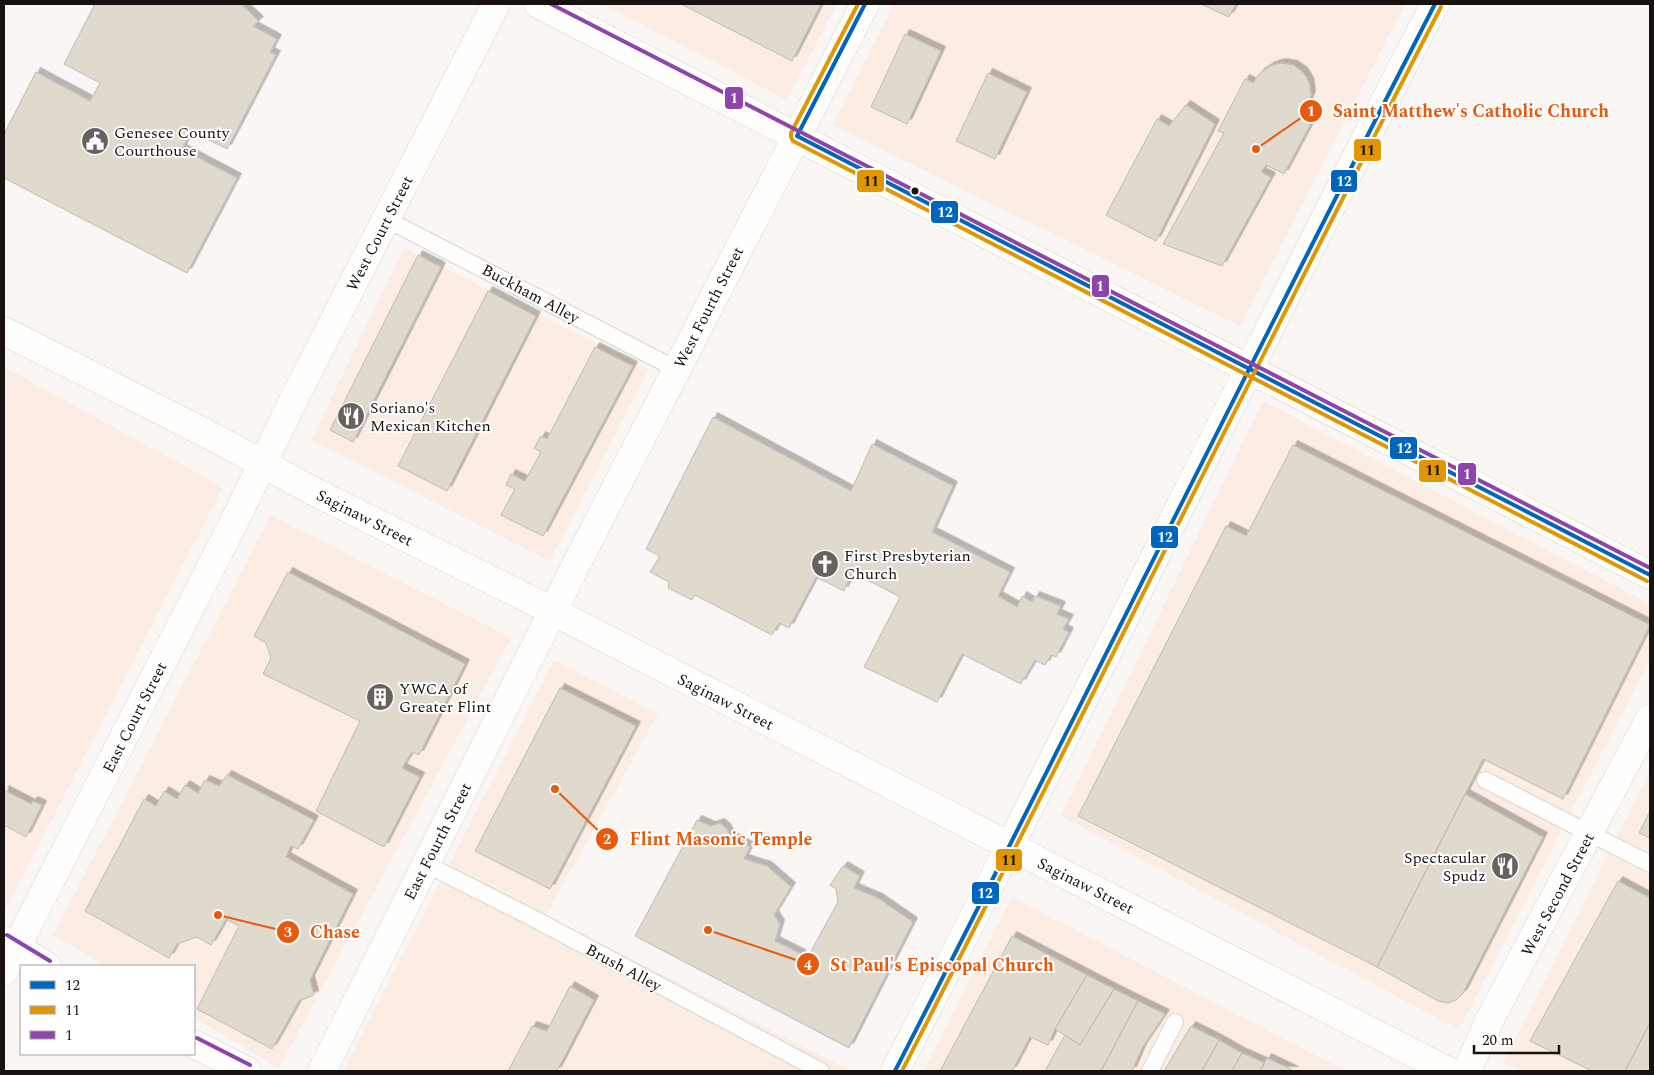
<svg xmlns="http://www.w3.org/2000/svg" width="1654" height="1075" font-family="Spectral,serif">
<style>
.built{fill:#fbede4}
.building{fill:#e0d9ce;stroke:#bebbb6;filter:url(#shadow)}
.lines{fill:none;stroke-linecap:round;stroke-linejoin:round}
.service-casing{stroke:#d8d3cf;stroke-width:18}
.minor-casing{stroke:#d8d3cf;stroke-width:29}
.tertiary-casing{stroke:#d8d3cf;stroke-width:29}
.secondary-casing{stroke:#d8d3cf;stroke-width:29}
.primary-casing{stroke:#d8d3cf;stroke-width:29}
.service{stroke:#fefefd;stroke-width:16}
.minor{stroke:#fefefd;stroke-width:28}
.tertiary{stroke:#fefefd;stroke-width:28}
.secondary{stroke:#fefefd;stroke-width:28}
.primary{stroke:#fefefd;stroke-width:28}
.bus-1-casing{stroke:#fff;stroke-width:8}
.bus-2-casing{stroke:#fff;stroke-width:8}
.bus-3-casing{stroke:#fff;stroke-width:8}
.bus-1{stroke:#0065bd;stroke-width:4}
.bus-2{stroke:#e19701;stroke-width:4}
.bus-3{stroke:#8e44ad;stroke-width:4}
.bus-dot{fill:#18120e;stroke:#fff;stroke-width:2}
.labels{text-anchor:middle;stroke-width:4;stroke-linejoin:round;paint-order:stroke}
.poi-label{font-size:16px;fill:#18120e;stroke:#fff;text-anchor:start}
.street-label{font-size:16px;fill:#18120e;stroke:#fff}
.leader{fill:none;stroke:#e8590c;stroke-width:2}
.callout-dot{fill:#e8590c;stroke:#fff;stroke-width:2}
.mark-label{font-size:15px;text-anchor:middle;font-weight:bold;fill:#fff}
.callout-label{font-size:18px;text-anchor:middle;font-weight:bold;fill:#e8590c;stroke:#fff;stroke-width:4;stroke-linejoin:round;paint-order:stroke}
.line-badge{stroke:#fff;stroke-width:2}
.badge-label{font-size:14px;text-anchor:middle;font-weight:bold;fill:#fff}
.pale-badge-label{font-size:14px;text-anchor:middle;font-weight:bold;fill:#111}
</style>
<defs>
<filter id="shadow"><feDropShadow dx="4.5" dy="-4.5" stdDeviation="0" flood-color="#0004"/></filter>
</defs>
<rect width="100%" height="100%" fill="#faf6f3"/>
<path class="built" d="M602 4H837L787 100Z
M894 4H1405L1240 326 832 125Z
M404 248 649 369 550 561 311 440Z
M4 367 223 487 7 907 4 905Z
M1263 401 1650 604V659L1459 1030 1061 816Z
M271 515 511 638 279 1068 194 1018V966H106L53 935Z
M554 660 658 714 546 915 851 1071H343Z
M1650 770V1071H1520L1503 1063Z
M1012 897 1346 1071H923Z"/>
<path class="building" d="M95 4H241L259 21 253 26 277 39 270 52 276 55 227 149 191 131 182 149 237 178 187 273 4 178V134L36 72 90 101 100 83 64 64Z
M681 4H821L792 61Z
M1201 4H1236L1229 17Z
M905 34 941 51 907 124 871 107Z
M1281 63 1293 65 1303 72 1309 82 1311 95 1306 108 1316 114 1284 174 1266 165 1261 172 1271 177 1222 266 1163 244 1224 133 1218 131 1245 79 1253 83 1260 73 1271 66Z
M988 73 1027 92 995 159 956 141Z
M1186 105 1215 124 1156 241 1106 215 1157 119 1169 126Z
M418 255 441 267 353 442 330 430Z
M488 291 536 316 447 491 398 466Z
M595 347 633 366 543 536 501 515 515 489 506 485 511 474 525 481 541 452 534 448 541 436 547 439Z
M713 417 851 491 872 444 953 486 932 532 1010 572 998 596 1017 607 1022 596 1032 602 1035 596 1061 606 1057 614 1069 619 1063 629 1069 632 1056 657 1051 655 1045 665 1035 660 1021 684 962 654 937 702 864 667 900 597 852 572 844 591 816 577 789 628 779 623 772 635 695 595 692 600 668 588 669 582 650 572 660 556 646 549Z
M1293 445 1650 625 1563 799 1483 759 1377 967 1078 816 1226 526 1246 536Z
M288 572 465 664 419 755 412 752 402 768 420 777 384 847 316 811 360 721 263 674 271 658 266 643 254 636Z
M560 688 636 726 550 889 475 851Z
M227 775 314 820 298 849 291 846 286 857 353 894 310 980 314 995 299 1001 272 1049 197 1009 239 926 226 919 211 945 197 937 177 944 169 958 85 911 144 799 156 806 164 791 177 799 185 785 198 793 205 780 219 786Z
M4 790 31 804 33 801 42 805 26 837 4 825Z
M1465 794 1543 837 1463 993 1456 1000 1448 1003 1438 1001 1377 967Z
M1650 811V838L1639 833Z
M697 820 711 826 720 823 726 828 730 836 750 847 744 859 767 866 791 887 774 915 780 924 775 941 801 954 805 962 838 902 836 889 830 885 843 866 860 876 854 888 878 898 913 922 849 1048 635 936Z
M1618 881 1650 898V1023L1625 1071H1592L1530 1041Z
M1012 936 1087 975 1055 1029 1048 1045 1030 1037 1012 1071H940Z
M1087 975 1114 989 1080 1045 1055 1029Z
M570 986 594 1000 557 1071H508L532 1026 547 1031Z
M1114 989 1138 1001 1101 1071H1045L1065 1035 1080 1045Z
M1138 1001 1165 1014 1142 1048 1132 1071H1101Z
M1650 1023V1071H1625Z
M1191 1026 1219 1040 1202 1071H1164Z
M1219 1040 1242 1053 1232 1071H1202Z
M1242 1053 1265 1063 1260 1071H1232Z
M1267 1058 1294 1071H1260Z"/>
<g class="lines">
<g class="service-casing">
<path id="service" d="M386 219 676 369
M1485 780 1650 864
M426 864 527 915 821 1071
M1150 1071 1175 1022"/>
</g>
<g class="minor-casing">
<path id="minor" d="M322 1071 578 561 865 4"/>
</g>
<g class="tertiary-casing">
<path id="tertiary" d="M538 4 1650 575
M4 940 47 966
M194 1044 247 1071
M895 1071C1078 717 1251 358 1435 4
M1467 1071 1489 1021 1650 718"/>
</g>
<g class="secondary-casing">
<path id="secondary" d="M4 331 217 439 313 491 521 595 1448 1071"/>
</g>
<g class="primary-casing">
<path id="primary" d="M4 971 230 530 294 399 496 4"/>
</g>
<use href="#service" class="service"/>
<use href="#minor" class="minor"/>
<use href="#tertiary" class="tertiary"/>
<use href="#secondary" class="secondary"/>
<use href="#primary" class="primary"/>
<g class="bus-1-casing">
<path id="bus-1" d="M865 4 797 136 1650 575
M895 1071C1077 716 1252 358 1435 4"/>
</g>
<g class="bus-2-casing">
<path id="bus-2" d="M858 4 791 133V137L793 141 1647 581
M902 1071C1083 717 1258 360 1441 7"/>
</g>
<g class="bus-3-casing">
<path id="bus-3" d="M551 4 1650 568
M7 935 50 961
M197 1038 250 1065"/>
</g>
<use href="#bus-1" class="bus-1"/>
<use href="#bus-2" class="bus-2"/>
<use href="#bus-3" class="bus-3"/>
</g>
<defs>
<g id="civic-disc" transform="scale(1.4375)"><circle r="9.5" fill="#67625e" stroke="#fff"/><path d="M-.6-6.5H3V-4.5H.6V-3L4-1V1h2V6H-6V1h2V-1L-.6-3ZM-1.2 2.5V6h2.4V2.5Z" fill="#fff"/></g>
<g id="restaurant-disc" transform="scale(1.4375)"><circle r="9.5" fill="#67625e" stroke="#fff"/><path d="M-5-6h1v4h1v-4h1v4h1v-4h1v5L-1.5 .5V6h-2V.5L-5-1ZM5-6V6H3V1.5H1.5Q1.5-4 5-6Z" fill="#fff"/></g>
<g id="church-disc" transform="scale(1.4375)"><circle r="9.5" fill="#67625e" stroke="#fff"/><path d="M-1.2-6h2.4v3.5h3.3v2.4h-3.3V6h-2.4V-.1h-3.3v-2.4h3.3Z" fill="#fff"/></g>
<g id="building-disc" transform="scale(1.4375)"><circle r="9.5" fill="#67625e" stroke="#fff"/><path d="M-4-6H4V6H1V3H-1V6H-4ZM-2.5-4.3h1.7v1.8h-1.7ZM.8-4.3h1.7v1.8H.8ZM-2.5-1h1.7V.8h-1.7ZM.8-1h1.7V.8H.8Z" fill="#fff"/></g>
</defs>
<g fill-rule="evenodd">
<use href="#civic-disc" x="95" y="141"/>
<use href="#restaurant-disc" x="351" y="416"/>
<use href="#church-disc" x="825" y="564"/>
<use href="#building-disc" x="380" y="697"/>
<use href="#restaurant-disc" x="1505" y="866"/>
</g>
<circle class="bus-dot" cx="915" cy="191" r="4.5"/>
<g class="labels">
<g class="poi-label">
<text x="114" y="138">Genesee County<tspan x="114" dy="18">Courthouse</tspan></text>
<text x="370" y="413">Soriano's<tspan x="370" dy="18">Mexican Kitchen</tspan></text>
<text x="844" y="561">First Presbyterian<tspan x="844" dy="18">Church</tspan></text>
<text x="399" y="694">YWCA of<tspan x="399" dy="18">Greater Flint</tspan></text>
<text x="1486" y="863" text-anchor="end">Spectacular<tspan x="1486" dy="18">Spudz</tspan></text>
</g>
<g class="street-label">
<text transform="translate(379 233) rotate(-63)" y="6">West Court Street</text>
<text transform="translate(531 293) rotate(28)" y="6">Buckham Alley</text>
<text transform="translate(708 307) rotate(-63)" y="6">West Fourth Street</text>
<text transform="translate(365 517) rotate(27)" y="6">Saginaw Street</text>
<text transform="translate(726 701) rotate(27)" y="6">Saginaw Street</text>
<text transform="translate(134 717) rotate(-63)" y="6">East Court Street</text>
<text transform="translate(437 841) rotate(-63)" y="6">East Fourth Street</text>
<text transform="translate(1086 885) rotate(27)" y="6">Saginaw Street</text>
<text transform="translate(1557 894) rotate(-62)" y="6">West Second Street</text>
<text transform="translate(624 967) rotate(28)" y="6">Brush Alley</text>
</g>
</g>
<path class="leader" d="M1256 149L1311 111M555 789L607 839M218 915L288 932M708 930L808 964"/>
<g class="callout-dot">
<circle cx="1256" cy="149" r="5"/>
<circle cx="555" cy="789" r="5"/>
<circle cx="218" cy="915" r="5"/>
<circle cx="708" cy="930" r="5"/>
<circle cx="1311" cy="111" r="12"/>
<circle cx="607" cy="839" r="12"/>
<circle cx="288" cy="932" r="12"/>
<circle cx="808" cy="964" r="12"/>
</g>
<g class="mark-label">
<text x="1311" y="116">1</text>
<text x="607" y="844">2</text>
<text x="288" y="937">3</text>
<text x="808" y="970">4</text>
</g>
<g class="callout-label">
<text x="1471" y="117">Saint Matthew's Catholic Church</text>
<text x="721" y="845">Flint Masonic Temple</text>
<text x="335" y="938">Chase</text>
<text x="942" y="971">St Paul's Episcopal Church</text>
</g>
<g class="line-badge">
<rect x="724" y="86" width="20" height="24" rx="5" fill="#8e44ad"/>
<rect x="1353" y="138" width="29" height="24" rx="5" fill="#e19701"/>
<rect x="856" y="169" width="29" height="24" rx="5" fill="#e19701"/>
<rect x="1330" y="169" width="28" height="24" rx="5" fill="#0065bd"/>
<rect x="930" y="200" width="29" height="24" rx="5" fill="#0065bd"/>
<rect x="1091" y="274" width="19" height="24" rx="5" fill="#8e44ad"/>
<rect x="1389" y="436" width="29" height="24" rx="5" fill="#0065bd"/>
<rect x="1418" y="459" width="29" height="24" rx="5" fill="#e19701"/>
<rect x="1457" y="462" width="20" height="24" rx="5" fill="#8e44ad"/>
<rect x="1150" y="525" width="29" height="24" rx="5" fill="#0065bd"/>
<rect x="995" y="848" width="28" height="24" rx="5" fill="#e19701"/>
<rect x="971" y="881" width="29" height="24" rx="5" fill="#0065bd"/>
</g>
<g class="badge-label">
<text x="734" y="103">1</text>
<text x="1344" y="186">12</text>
<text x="945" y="217">12</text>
<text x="1100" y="291">1</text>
<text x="1404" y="453">12</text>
<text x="1467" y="479">1</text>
<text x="1165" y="542">12</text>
<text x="985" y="898">12</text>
</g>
<g class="pale-badge-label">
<text x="1367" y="155">11</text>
<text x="871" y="186">11</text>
<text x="1433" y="475">11</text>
<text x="1009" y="865">11</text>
</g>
<rect width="1654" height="1075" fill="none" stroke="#18120e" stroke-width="10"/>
<rect x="20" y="965" width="175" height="90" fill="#ffffff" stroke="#a3a09f"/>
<rect x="30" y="981" width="25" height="8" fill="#0065bd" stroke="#a3a09f"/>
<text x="65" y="990" font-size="15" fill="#18120e">12</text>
<rect x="30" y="1006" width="25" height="8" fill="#e19701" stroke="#a3a09f"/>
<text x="65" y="1015" font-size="15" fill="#18120e">11</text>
<rect x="30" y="1031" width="25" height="8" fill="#8e44ad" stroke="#a3a09f"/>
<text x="65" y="1040" font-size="15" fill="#18120e">1</text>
<path d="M1474 1045v8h85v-8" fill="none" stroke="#18120e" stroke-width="2.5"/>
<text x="1482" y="1045" font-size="15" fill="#18120e" stroke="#ffffff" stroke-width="4" paint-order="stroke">20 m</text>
</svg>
